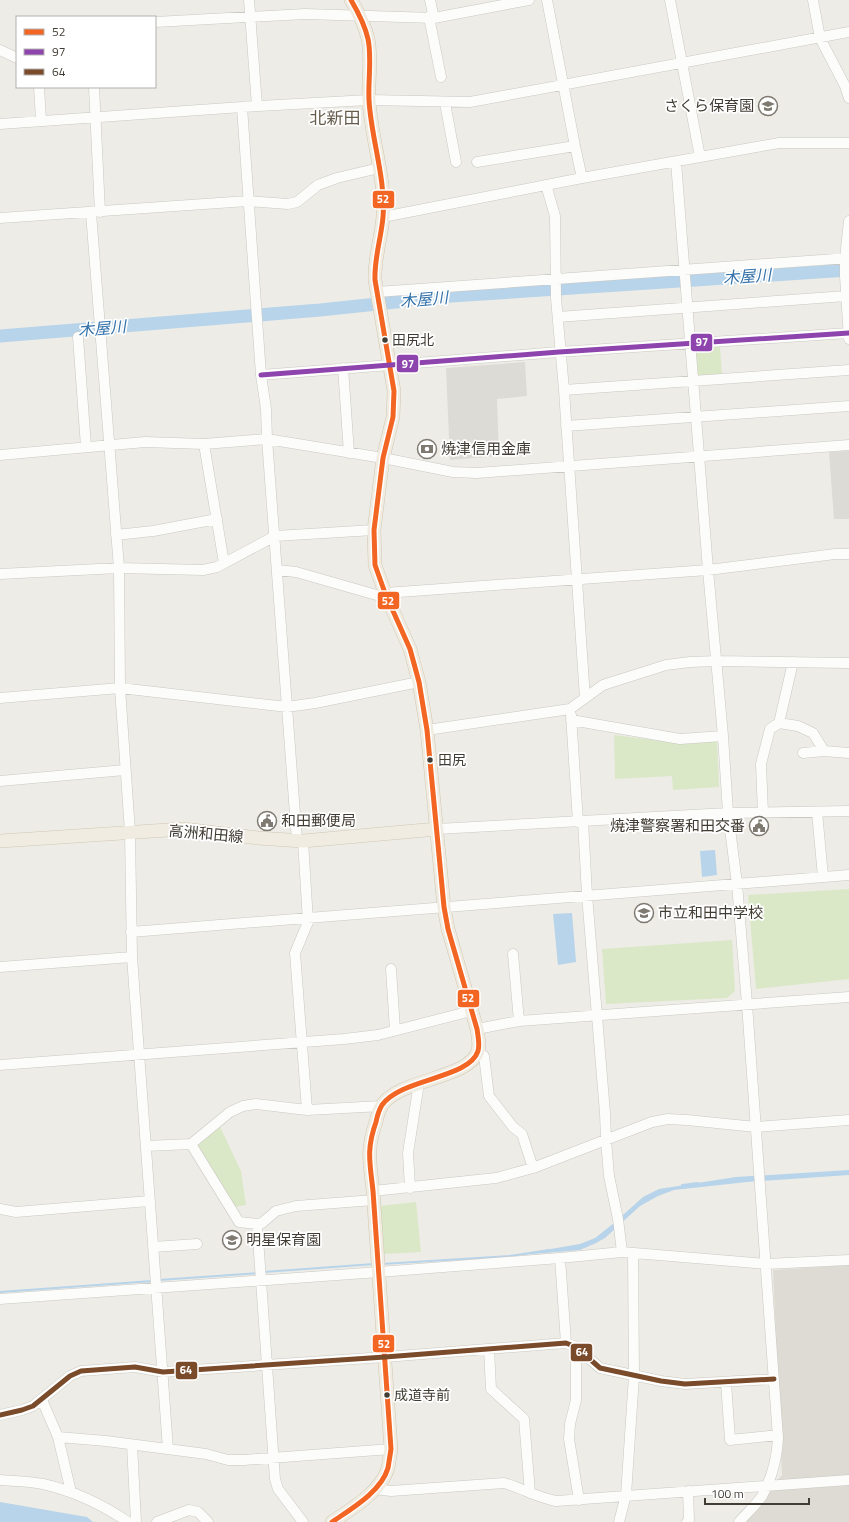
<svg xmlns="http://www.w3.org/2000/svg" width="849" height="1522" font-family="'Titillium Web','Noto Sans JP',sans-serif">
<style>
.industrial{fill:#dedbd4}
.green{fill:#dae8c7}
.parking{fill:#dddbd6}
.water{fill:#b8d4ea}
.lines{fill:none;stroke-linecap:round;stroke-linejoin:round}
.stream{stroke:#b8d4ea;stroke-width:2}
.river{stroke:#b8d4ea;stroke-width:13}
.minor-casing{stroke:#cac8c2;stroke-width:11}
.major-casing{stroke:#cfc8b4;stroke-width:14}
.minor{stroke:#fcfcfb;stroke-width:10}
.major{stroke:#f0ece2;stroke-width:13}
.bus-1-casing{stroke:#fff;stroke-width:8}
.bus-2-casing{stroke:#fff;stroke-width:8}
.bus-3-casing{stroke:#fff;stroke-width:8}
.bus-1{stroke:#f26522;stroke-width:5}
.bus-2{stroke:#8e44ad;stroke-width:5}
.bus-3{stroke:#7a4b2a;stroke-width:5}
.bus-dot{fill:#423d34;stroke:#fff;stroke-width:1.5}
.labels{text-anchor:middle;stroke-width:3.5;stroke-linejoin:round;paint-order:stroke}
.bus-label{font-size:14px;fill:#423d34;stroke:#fff;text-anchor:start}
.poi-label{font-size:15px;fill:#423d34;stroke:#fff;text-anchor:start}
.street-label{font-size:15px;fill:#423d34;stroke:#fff}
.water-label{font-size:16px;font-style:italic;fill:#3271a9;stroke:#fff}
.quarter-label{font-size:17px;fill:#655c4b;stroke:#fff}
.line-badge{stroke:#fff;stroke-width:1.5}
.badge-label{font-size:11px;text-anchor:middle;font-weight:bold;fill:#fff}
</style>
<rect width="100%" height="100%" fill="#eeece6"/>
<path class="industrial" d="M849 1265V1522H743L782 1475 773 1270Z"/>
<path class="green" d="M720 346 722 377 696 379 693 347Z
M614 735 685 744 717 741 719 787 673 790 672 776 615 779Z
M849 889V979L756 989 748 895Z
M732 940 735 991 727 998 606 1004 602 949Z
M220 1127 241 1171 246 1205 235 1207 197 1146Z
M416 1202 421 1252 383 1254 379 1206Z"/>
<path class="parking" d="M525 362 527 396 497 399 499 456 450 460 446 368Z
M849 451V519H834L829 452Z"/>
<path class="water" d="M715 850 717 875 702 877 700 851Z
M572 913 576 962 558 965 553 914Z
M849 1170V1175L747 1182 674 1190 658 1196 640 1206 605 1238 596 1243 580 1250 510 1256 580 1244 595 1238 614 1223 643 1197 659 1189 736 1177Z
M0 1502 87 1517 93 1522H0Z"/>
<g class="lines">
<path class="stream" d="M682 1185 698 1183
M382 1264 510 1256 549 1250
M264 1272 374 1264
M159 1280 258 1273
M0 1292 152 1281"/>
<path class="river" d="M0 336 320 310 396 302 421 298 849 270"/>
<g class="minor-casing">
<path id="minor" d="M249 0 257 106
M430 0 434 18
M547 0 575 146 582 178
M670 0 700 157
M813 0 820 38 845 86 849 98
M429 17 441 77
M155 22 305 14 434 18 529 0
M0 50 17 58
M39 87 41 120
M94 87 100 212
M445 103 456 162
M242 107 261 375 266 409 267 439 297 841
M0 124 242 107 369 100 470 102 849 32
M477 162 575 146
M676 162 708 570 723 736 728 813 737 884 747 1004 778 1438C777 1458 772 1478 762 1496 756 1505 746 1514 739 1522
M546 185 555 216 556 298 564 390 585 698
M91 213 119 568 120 688 130 832 132 957 168 1449
M383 217 582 178 779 143H849
M0 218 248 201 288 204 297 202 318 185 337 178 379 168
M849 221 845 258V276L849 339
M377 292 849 258
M558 317 846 296
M78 337 86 447
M343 368 349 453
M261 375 559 352 849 333
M564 390 849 370
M566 426 849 406
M204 444 224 563
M0 455 145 442 204 444 267 439 383 458 453 472 477 473 849 445
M116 535 153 531 217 519
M277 570 296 572 387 598
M0 574 119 568 203 570 217 567 275 536 374 530
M385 593 708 570 835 554H849
M0 698 120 688 287 707 315 703 419 682
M571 715 578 822
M571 720 680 739 723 736
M779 723 798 726 813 733 824 751
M427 730 570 709 603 685 666 665 690 662 717 661 849 663
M803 753 824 751 849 753
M0 781 125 770
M817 812 823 877
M763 813 761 764 770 729 779 723 793 662
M583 821 587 895 605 1113 606 1140 609 1176 618 1219 622 1252
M437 829 728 813 849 811
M303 841 308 922 295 953 307 1110
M131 932 849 875
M513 954 519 1021
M0 967 132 957
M391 969 395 1030
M477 1029 519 1021 849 997
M478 1051 484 1056 489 1096 513 1127 522 1134 533 1168
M0 1065 344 1039 378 1035 471 1011
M191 1144 239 1222 257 1224 262 1223 276 1211 296 1206 374 1200
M146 1146 191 1144 230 1112 243 1106 256 1104 307 1110 382 1106
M410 1188 408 1153 419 1083
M373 1191 496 1178 533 1168 652 1122 668 1119 687 1120 756 1127 849 1120
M0 1209 16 1212 149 1201
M257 1224 275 1479 278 1489 303 1522
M153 1247 197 1244
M560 1258 566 1343
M0 1299 379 1272 560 1258 622 1252 766 1264 849 1260
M576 1347V1400L570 1424 569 1439 579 1500
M489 1349 491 1389 524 1419 530 1493
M726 1382 730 1440 778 1435
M42 1400 58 1437 71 1492
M0 1415 22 1410 33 1406 70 1376 81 1371 135 1367 163 1372 385 1357 566 1343 576 1347 600 1368 661 1381 685 1384 774 1379
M58 1437 106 1441 206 1454 228 1460H244L391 1449
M132 1445 136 1522
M0 1480C14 1481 29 1481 43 1484 74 1491 103 1505 128 1522
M375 1489 391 1491 504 1483C522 1488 538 1498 556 1501L849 1480
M157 1522 189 1510 198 1512 208 1522
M619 1522 626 1495 634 1376 633 1253
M687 1522 689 1520 688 1491"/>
</g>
<g class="major-casing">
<path id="major" d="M0 841 183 829 258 838 303 841 437 829
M332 1522C351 1509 381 1492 388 1468 389 1462 390 1455 391 1449L373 1191C370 1163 366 1150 376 1122 377 1117 379 1110 382 1105 401 1078 469 1079 478 1051 480 1044 478 1036 477 1029L448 929 444 907 427 730 419 682 410 649 385 593 375 565 374 530 383 458 393 417 394 391 375 280C374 259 381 239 383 217 386 179 371 138 369 100 368 80 372 57 368 39 365 25 358 12 351 0"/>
</g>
<use href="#minor" class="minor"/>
<use href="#major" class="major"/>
<g class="bus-1-casing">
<path id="bus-1" d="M332 1522C351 1509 381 1492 388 1468 389 1462 390 1455 391 1449L373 1191C370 1163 366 1150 376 1122 377 1117 379 1110 382 1105 401 1078 469 1079 478 1051 480 1044 478 1036 477 1029L448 929 444 907 427 730 419 682 410 649 385 593 375 565 374 530 383 458 393 417 394 391 375 280C374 259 381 239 383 217 386 179 371 138 369 100 368 80 372 57 368 39 365 25 358 12 351 0"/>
</g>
<g class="bus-2-casing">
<path id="bus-2" d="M261 375 559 352 849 333"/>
</g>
<g class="bus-3-casing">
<path id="bus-3" d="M0 1415 22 1410 33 1406 70 1376 81 1371 135 1367 163 1372 385 1357 566 1343 576 1347 600 1368 661 1381 685 1384 774 1379"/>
</g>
<use href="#bus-1" class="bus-1"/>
<use href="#bus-2" class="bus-2"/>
<use href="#bus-3" class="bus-3"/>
</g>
<defs>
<g id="school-ring" transform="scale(1)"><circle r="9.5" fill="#fff" stroke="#7e7a72" stroke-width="1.5"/><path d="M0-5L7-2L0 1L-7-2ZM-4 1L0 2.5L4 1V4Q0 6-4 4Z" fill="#7e7a72"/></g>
<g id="bank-ring" transform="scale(1)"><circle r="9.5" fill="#fff" stroke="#7e7a72" stroke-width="1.5"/><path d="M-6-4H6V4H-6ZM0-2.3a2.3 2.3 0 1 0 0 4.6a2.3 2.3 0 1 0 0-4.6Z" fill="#7e7a72"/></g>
<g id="civic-ring" transform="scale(1)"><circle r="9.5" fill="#fff" stroke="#7e7a72" stroke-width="1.5"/><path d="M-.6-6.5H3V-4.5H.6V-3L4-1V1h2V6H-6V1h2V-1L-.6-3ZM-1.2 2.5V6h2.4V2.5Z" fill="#7e7a72"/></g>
</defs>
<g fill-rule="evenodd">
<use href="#school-ring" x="768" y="106"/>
<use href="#bank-ring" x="427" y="449"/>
<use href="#civic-ring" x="267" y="821"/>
<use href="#civic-ring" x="759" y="826"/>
<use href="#school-ring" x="644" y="913"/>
<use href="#school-ring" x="232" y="1240"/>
</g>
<g class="bus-dot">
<circle cx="385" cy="340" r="3.5"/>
<circle cx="430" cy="760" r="3.5"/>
<circle cx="387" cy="1395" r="3.5"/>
</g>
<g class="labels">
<g class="bus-label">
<text x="392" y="345">田尻北</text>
<text x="438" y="765">田尻</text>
<text x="394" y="1400">成道寺前</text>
</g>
<g class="poi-label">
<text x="754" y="111" text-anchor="end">さくら保育園</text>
<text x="441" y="454">焼津信用金庫</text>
<text x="281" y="826">和田郵便局</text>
<text x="745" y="831" text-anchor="end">焼津警察署和田交番</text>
<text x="658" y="918">市立和田中学校</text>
<text x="246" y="1245">明星保育園</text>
</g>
<g class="street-label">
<text transform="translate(206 834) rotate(5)" y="5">高洲和田線</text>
</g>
<g class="water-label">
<text transform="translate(747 276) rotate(-4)" y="6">木屋川</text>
<text transform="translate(424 299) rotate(-5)" y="6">木屋川</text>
<text transform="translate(102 328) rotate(-5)" y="6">木屋川</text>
</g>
<g class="quarter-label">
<text x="335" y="124">北新田</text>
</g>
</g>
<g class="line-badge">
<rect x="372" y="190" width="23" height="19" rx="4" fill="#f26522"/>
<rect x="690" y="333" width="23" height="19" rx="4" fill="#8e44ad"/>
<rect x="396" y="354" width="23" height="19" rx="4" fill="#8e44ad"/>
<rect x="377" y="591" width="23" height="19" rx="4" fill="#f26522"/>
<rect x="457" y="989" width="23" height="19" rx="4" fill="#f26522"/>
<rect x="372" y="1334" width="23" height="19" rx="4" fill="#f26522"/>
<rect x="570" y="1343" width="23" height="19" rx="4" fill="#7a4b2a"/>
<rect x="175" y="1361" width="23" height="19" rx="4" fill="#7a4b2a"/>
</g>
<g class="badge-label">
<text x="383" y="203">52</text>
<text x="702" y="346">97</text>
<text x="408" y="368">97</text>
<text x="388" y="605">52</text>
<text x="468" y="1002">52</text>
<text x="384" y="1348">52</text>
<text x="582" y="1356">64</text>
<text x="186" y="1374">64</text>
</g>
<rect x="16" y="16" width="140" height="72" fill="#ffffff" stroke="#b3b1ae"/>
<rect x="24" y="29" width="20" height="6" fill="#f26522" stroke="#b3b1ae"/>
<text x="52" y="36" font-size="12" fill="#423d34">52</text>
<rect x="24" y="49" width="20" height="6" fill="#8e44ad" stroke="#b3b1ae"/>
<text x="52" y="56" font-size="12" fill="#423d34">97</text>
<rect x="24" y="69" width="20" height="6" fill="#7a4b2a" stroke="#b3b1ae"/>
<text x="52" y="76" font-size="12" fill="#423d34">64</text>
<path d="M705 1498v6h104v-6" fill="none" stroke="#423d34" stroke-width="2"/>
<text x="711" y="1498" font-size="12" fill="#423d34" stroke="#ffffff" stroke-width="3" paint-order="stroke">100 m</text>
</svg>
